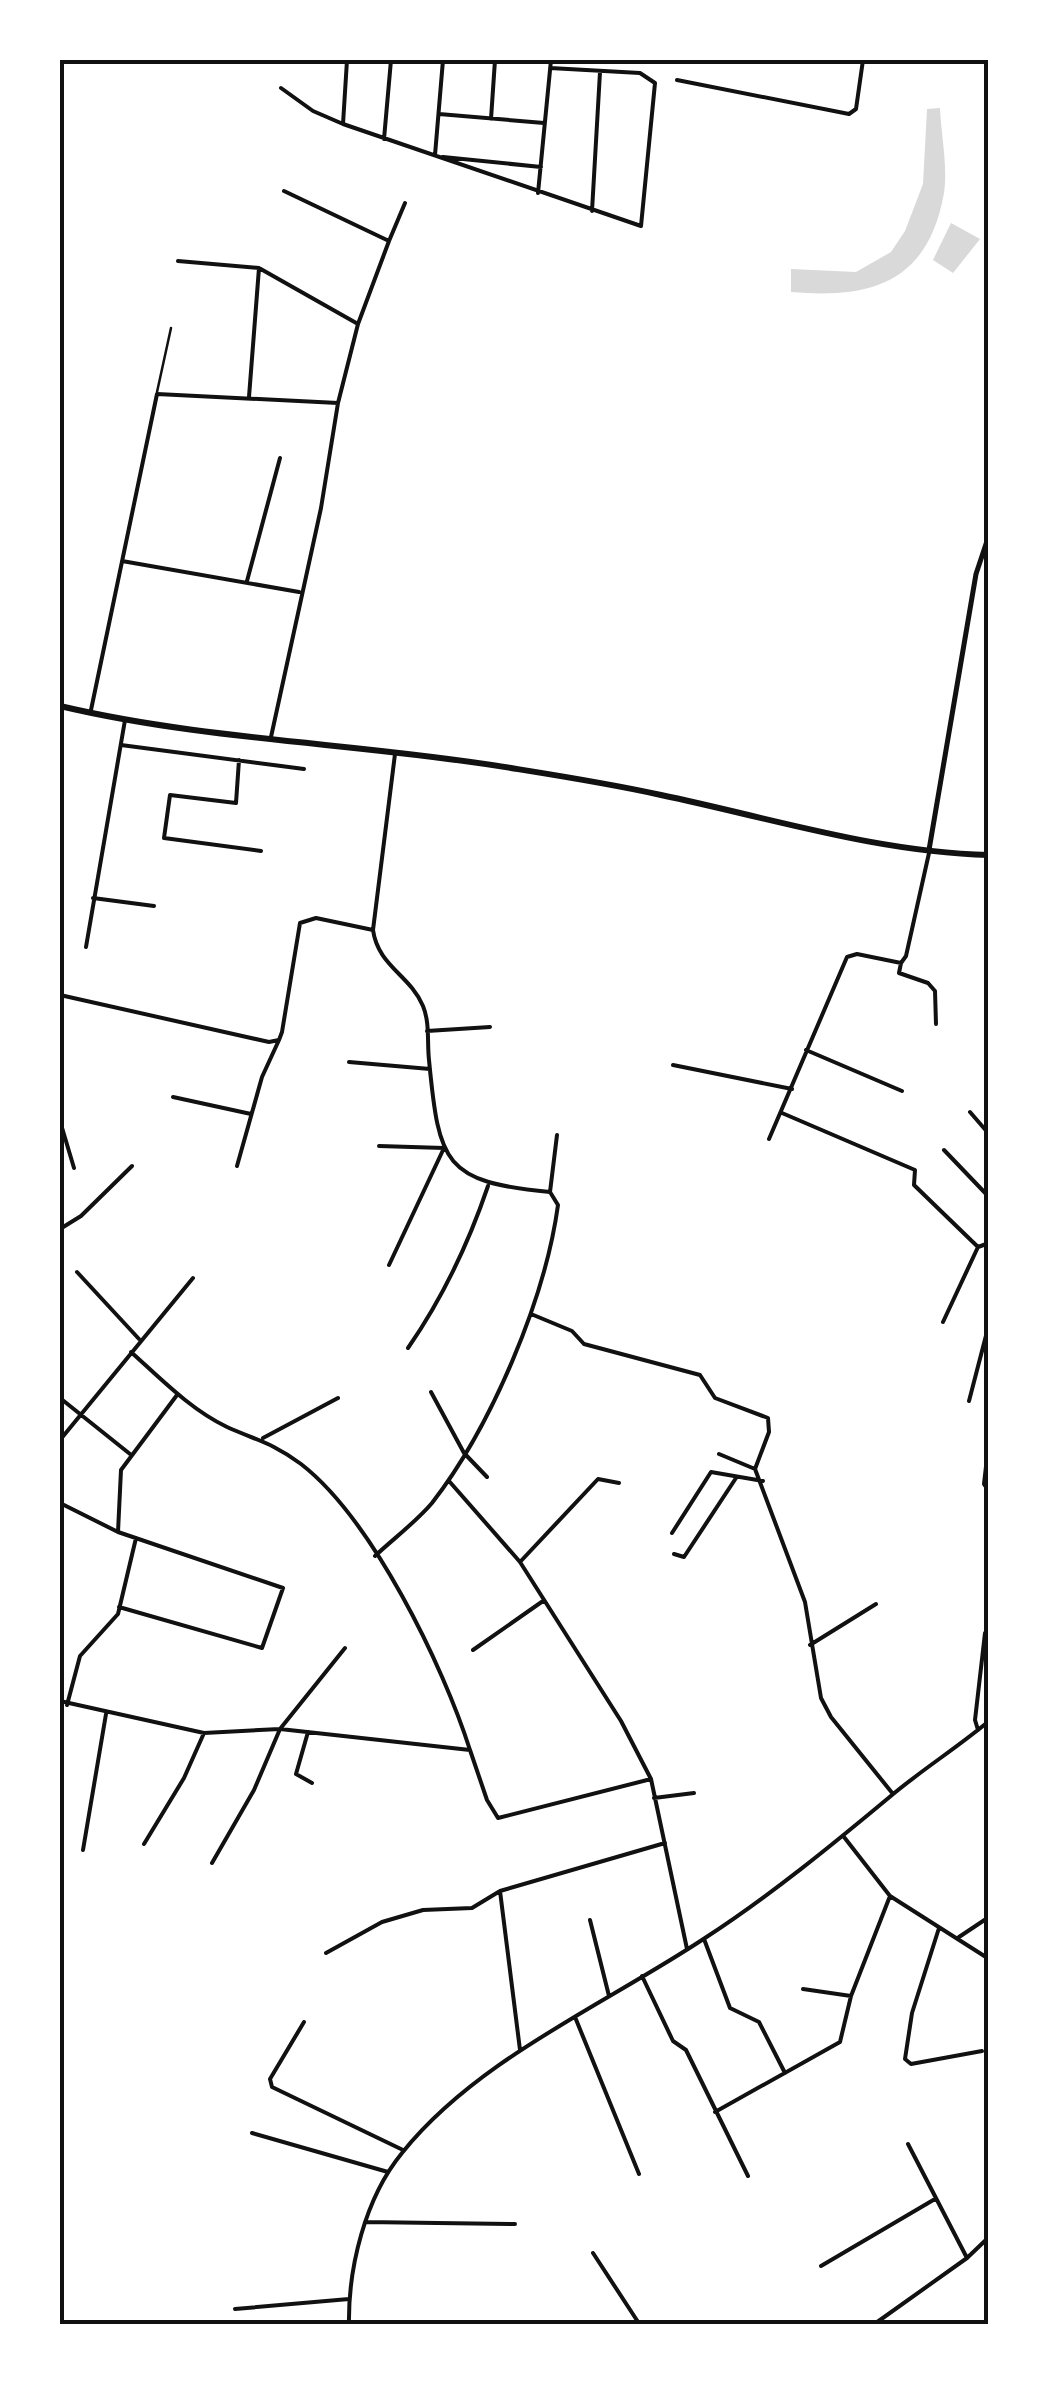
<svg xmlns="http://www.w3.org/2000/svg" width="1049" height="2385" font-family="'Noto Serif',serif">
<style>
.water{fill:#d9d9d9}
.lines{fill:none;stroke-linecap:round;stroke-linejoin:round}
.service{stroke:#111;stroke-width:2.5}
.minor{stroke:#111;stroke-width:4}
.tertiary{stroke:#111;stroke-width:5}
.primary{stroke:#111;stroke-width:6}
.neatline{fill:none;stroke:#111;stroke-width:4}
</style>
<rect width="100%" height="100%" fill="#fff"/>
<path class="water" d="M940 108C941 134 948 167 944 193 928 283 871 299 791 292V269L856 272 891 252 905 231 923 184 927 109Z
M951 223 980 239 953 273 933 260Z"/>
<g class="lines">
<path class="service" d="M157 392 171 328"/>
<path class="minor" d="M677 80 849 114 856 109 863 60
M281 88 313 111 343 124 641 226 655 83 640 73 550 68
M439 114 544 123
M491 119 495 60
M343 124 347 60
M384 139 391 60
M435 155 443 60
M443 157 541 167
M538 193 551 60
M592 211 600 72
M389 241 405 203
M178 261 259 268
M249 397 259 268 358 324
M122 561 299 592
M247 581 280 458
M91 710 157 394 338 403 358 324 389 241 284 191
M271 737 321 508 338 403
M121 745 304 769
M239 760 236 803 170 795 164 838 261 851
M93 898 154 906
M86 947 125 720
M901 963 899 973 928 983 935 991 936 1024
M60 995 269 1042 279 1040 282 1032 300 923 316 918 373 930
M427 1031 490 1027
M806 1050 902 1091
M349 1062 430 1069
M673 1065 792 1089
M173 1097 251 1114
M970 1112 989 1134
M782 1113 915 1170 914 1185 978 1247
M60 1121 74 1168
M769 1139 847 957 857 954 901 963 906 956 929 853
M379 1146 444 1148
M944 1150 989 1197
M237 1166 262 1077 279 1040
M550 1192 557 1135
M60 1229 81 1216 132 1166
M389 1265 444 1148
M77 1272 139 1339
M531 1314 572 1331 584 1344
M943 1322 978 1247 989 1243
M584 1344 700 1375 715 1398 768 1418 769 1432 755 1469 805 1602 821 1698 831 1717 893 1794
M408 1348C444 1296 468 1245 488 1186
M131 1352C160 1378 191 1410 227 1427 256 1440 273 1443 301 1464 372 1519 443 1665 470 1750
M431 1392 464 1453 487 1477
M60 1398 130 1454
M969 1401 989 1324
M263 1438 338 1398
M60 1440 193 1278
M988 1449 984 1484 989 1491
M719 1454 755 1469
M449 1481 520 1562 621 1721 651 1779 687 1949
M60 1503 118 1532 283 1588 262 1648 119 1607
M118 1532 121 1470 177 1395
M672 1533 711 1472 763 1481
M674 1554 684 1557 736 1478
M375 1556C393 1539 416 1522 432 1503 491 1427 545 1300 558 1205L550 1192C444 1182 439 1164 429 1060 427 1043 430 1023 423 1006 410 975 378 966 373 930L395 754
M520 1562 598 1479 619 1483
M810 1645 876 1604
M473 1650 543 1601
M60 1701 204 1733 280 1729 470 1750 487 1800 498 1818 651 1779
M67 1705 80 1656 118 1614 136 1538
M978 1730 975 1720 985 1633
M308 1732 296 1774 312 1783
M654 1798 694 1793
M844 1837 890 1896 989 1959
M144 1844 184 1778 204 1733
M83 1850 106 1714
M212 1863 254 1790 280 1729 345 1648
M500 1891 520 2050
M590 1920 609 1996
M939 1928 912 2013 905 2059 911 2064 982 2051
M959 1937 989 1917
M704 1939 730 2008 759 2022 785 2073
M326 1953 382 1922 423 1910 472 1908 500 1891 665 1843
M642 1976 673 2041 686 2050 748 2176
M803 1989 851 1996
M575 2017 639 2174
M304 2022 270 2079 272 2087 403 2150
M715 2112 840 2042 851 1996 890 1896
M252 2133 388 2172
M908 2144 967 2258
M365 2222 515 2224
M593 2253 640 2325
M821 2266 935 2199
M235 2309 349 2299
M349 2325C348 2268 365 2198 402 2153 477 2059 606 2004 705 1938 771 1895 832 1845 892 1795 923 1769 958 1747 989 1721
M873 2325 967 2258 989 2237"/>
<path class="tertiary" d="M929 850 976 574 989 535"/>
<path class="primary" d="M60 706C208 741 362 743 511 768 561 776 612 784 661 795 771 818 876 852 989 855"/>
</g>
<rect width="1049" height="2385" fill="none" stroke="#ffffff" stroke-width="125"/>
<rect x="62" y="62" width="924" height="2260" class="neatline"/>
</svg>
